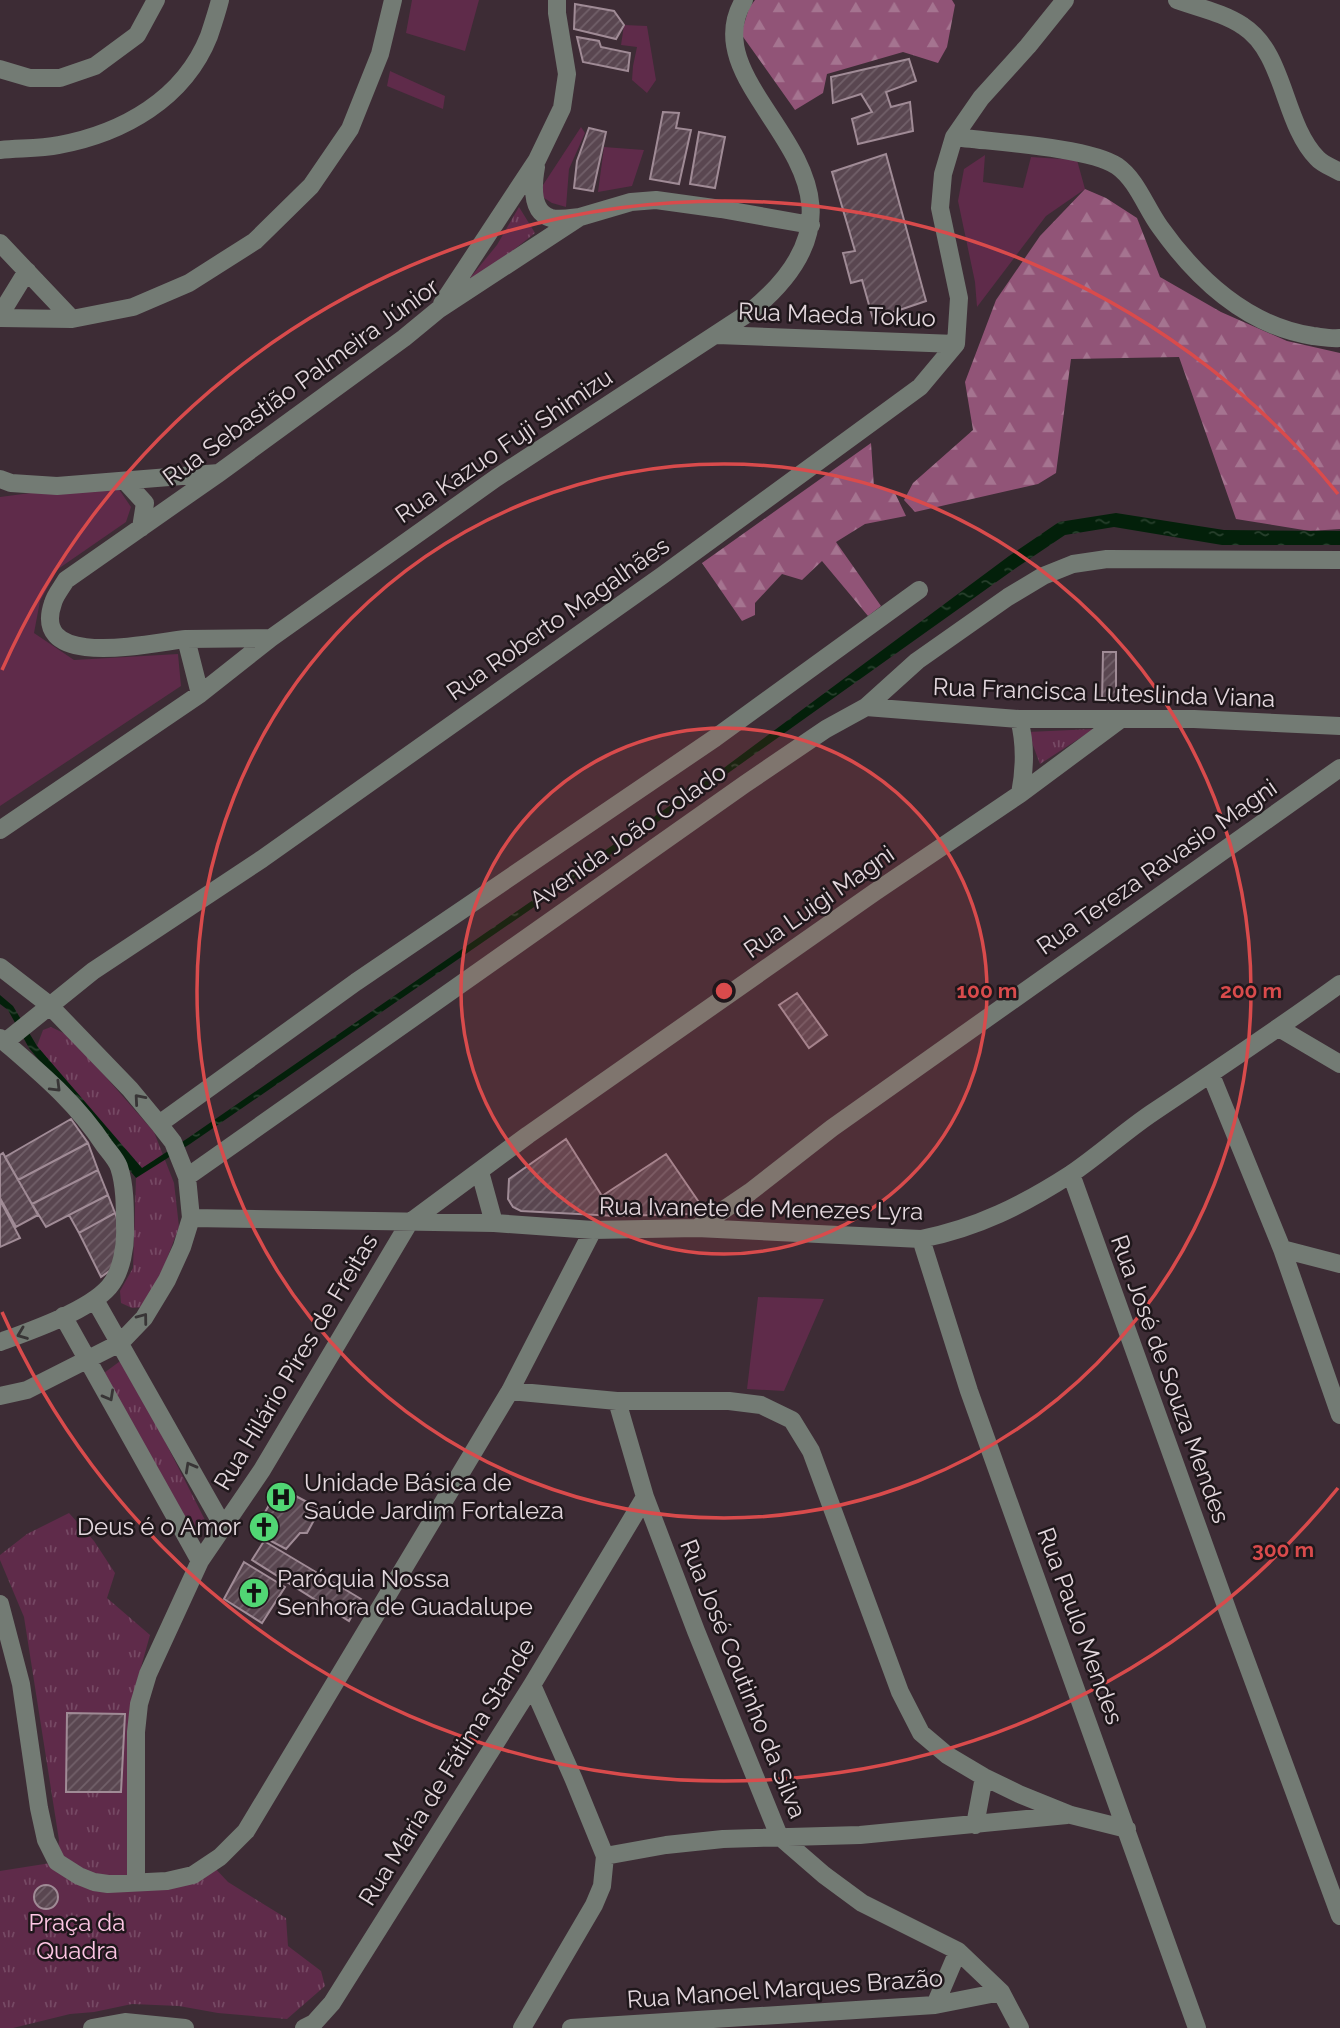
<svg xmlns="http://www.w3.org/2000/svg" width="1340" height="2028" font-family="Raleway,sans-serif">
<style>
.green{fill:#5f2b4a}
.forest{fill:url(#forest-firs)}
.park{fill:url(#park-tufts)}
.water{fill:url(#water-ripples)}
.building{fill:url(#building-hatch);stroke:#a08b96;stroke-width:2}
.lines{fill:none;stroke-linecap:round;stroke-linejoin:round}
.minor{stroke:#737b74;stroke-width:18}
.oneway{stroke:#383536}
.ring{fill:none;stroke:#d94b4c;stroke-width:3.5}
.labels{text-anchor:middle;stroke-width:5;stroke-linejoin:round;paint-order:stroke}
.street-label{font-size:24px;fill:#e3d7dd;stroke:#1f171b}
.poi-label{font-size:24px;fill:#e3d7dd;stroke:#1f171b;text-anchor:start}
.park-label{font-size:24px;fill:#fec6e4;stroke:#1f171b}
.centre{fill:#d94b4c;stroke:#1f171b;stroke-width:3.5}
.ring-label{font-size:21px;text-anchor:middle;font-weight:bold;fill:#d94b4c;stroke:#1f171b;stroke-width:5;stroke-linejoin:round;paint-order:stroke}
</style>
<defs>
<pattern id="forest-firs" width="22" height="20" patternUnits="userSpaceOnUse" patternTransform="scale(1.75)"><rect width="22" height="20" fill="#915477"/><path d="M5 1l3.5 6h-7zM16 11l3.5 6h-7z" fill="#a57490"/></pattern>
<pattern id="park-tufts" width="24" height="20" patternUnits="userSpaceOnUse" patternTransform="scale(1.75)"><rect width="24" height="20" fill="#5f2b4a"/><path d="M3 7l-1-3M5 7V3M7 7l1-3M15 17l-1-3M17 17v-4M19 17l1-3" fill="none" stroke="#764964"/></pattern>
<pattern id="water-ripples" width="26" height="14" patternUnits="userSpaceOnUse" patternTransform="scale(1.75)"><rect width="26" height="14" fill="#03200a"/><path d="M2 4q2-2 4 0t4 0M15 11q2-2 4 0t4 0" fill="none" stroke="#28402d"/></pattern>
<pattern id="building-hatch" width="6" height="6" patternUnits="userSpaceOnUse" patternTransform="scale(1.75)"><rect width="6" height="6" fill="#594650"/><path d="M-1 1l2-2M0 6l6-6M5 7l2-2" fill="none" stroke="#716069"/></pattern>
</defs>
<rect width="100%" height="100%" fill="#3d2c35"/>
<path class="green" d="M412 0H479L465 51 406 33Z
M624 25 647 26 656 80 647 93 632 80 633 66 637 47 621 45Z
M390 71 445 96 443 109 387 86Z
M581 127 585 133 569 169 566 207 552 203 541 196 543 185Z
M604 147 644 150 632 186 598 192Z
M985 155 983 182 1023 188 1031 157 1077 160 1085 189 1046 216 977 307 975 282 958 201 964 169Z
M114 482 131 507 126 522 58 569 40 601 34 633 74 660 178 654 181 686 0 806V497Z
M758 1297 824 1299 784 1391 747 1389Z"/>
<path class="forest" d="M755 0H952L955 5 947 47 938 63 903 52 827 74 823 93 795 110 741 34 749 8Z
M1085 189 1106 198 1137 218 1160 277 1221 312 1287 341 1340 353V529L1310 531 1236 519 1179 357 1071 359 1056 473 1038 484 915 512 904 500 913 483 973 430 965 382 996 300 1040 236Z
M871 443 874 487 894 491 906 516 865 524 836 542 881 606 868 616 822 561 802 580 782 574 755 603V615L742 621 702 563Z"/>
<path class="park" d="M519 207 535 233 473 282 470 278 497 245Z
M1094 729 1040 764 1028 732Z
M51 1027 70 1036 154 1132 174 1183 179 1227 160 1277 145 1307 132 1308 121 1303 120 1291 133 1268 136 1178 96 1119 37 1046 43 1030Z
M123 1359 205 1520 193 1542 104 1373Z
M69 1513 94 1541 115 1573 107 1598 150 1635 134 1692 136 1882 210 1863 228 1882 286 1918 288 1946 321 1971 325 1986 287 2019 218 2013 179 2006 132 2004 94 2012 70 2014 13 2028H0V1871L57 1862 59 1840 24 1617 0 1560V1555L27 1534Z"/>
<path class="water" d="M1116 513 1224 530 1340 531V545H1222L1114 527 1065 535 1016 568 717 781 190 1144 136 1178 29 1048 8 1010 0 1004V995L13 1006 37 1046 142 1168 188 1138 713 776 1009 556 1059 522Z"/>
<path class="building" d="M575 4 614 11 624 25 616 39 574 29Z
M577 37 599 41 601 47 630 53 628 71 583 62Z
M909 59 916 81 886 92 891 107 910 102 913 131 858 144 852 119 872 112 861 94 833 103 831 77Z
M663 112 679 113 676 128 691 130 679 184 650 179Z
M589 128 606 132 593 191 574 188 577 161Z
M699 132 725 137 715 188 690 184Z
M886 154 926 301 873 319 862 280 851 283 843 253 855 251 832 172Z
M1103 652H1116V702H1102Z
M797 993 827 1035 809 1048 779 1005Z
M71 1119 88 1143 18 1180 5 1157Z
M566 1139 602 1196 615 1216 521 1211 513 1207 508 1199 509 1179Z
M88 1143 98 1170 32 1204 18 1180Z
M3 1153 38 1215 16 1227 0 1198V1155Z
M666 1154 705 1211 691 1214 615 1216 602 1196Z
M98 1170 108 1195 46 1227 32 1204Z
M108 1195 115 1213 79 1233 69 1215Z
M0 1200 20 1238 0 1247Z
M115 1213 119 1223 115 1267 101 1277 79 1233Z
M279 1487 320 1509 307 1533H300L286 1549 254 1532Z
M264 1541 361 1599 349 1621 252 1560Z
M244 1562 285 1587 262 1623 224 1599Z
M67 1713 125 1714 121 1792H66Z
M34 1897a12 12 0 1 1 24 0a12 12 0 1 1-24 0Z"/>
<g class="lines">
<path class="minor" d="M1177 0C1199 8 1224 13 1243 26 1285 53 1283 123 1317 158 1322 164 1333 168 1340 172
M0 69 30 78H60L95 66 137 35 156 0
M954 137C992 142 1089 147 1117 166 1137 180 1146 208 1160 227 1197 279 1248 326 1313 336 1322 337 1331 339 1340 338
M0 150C19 148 40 149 59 145 123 133 184 99 209 36 213 24 217 12 220 0
M536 167C533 184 530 212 551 218 559 220 571 218 580 217
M0 243 72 319
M442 304 537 160 562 108 567 74 557 13V0
M0 315 27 271
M0 318 72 319 133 307 189 283 255 241 311 186 350 129 380 54 393 0
M717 335 956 344
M0 479 11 483 57 486 219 473
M125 481 145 503 141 528
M186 639 271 638
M200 694 186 639C155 642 29 672 53 603 55 595 62 587 66 580L219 473 404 338 438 310 580 217 631 202 656 200 721 209 811 225
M866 707 1019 719H1194L1340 726
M1019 719C1026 745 1025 768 1020 794
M0 830 200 694 271 638 496 478 750 312C915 178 685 97 744 0
M0 967 48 1004 130 1089 159 1124 173 1142 187 1177 191 1218 182 1247 167 1280 144 1318 120 1343 27 1390 0 1396
M1279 1028 1340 1064
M0 1038C39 1072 75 1101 104 1145 109 1152 116 1159 119 1167 125 1185 125 1207 125 1226 126 1245 122 1272 109 1287 88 1311 30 1331 0 1342
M5 1042 93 971 262 859 663 575 920 387 956 344 959 298 940 208 943 174 954 137 981 98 1028 46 1065 0
M1211 1075 1282 1249 1340 1415
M159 1124 356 982 715 738 919 590
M480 1172 494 1223
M1071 1174 1231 1620 1340 1916
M187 1177 745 784 826 729 866 707 917 661 1008 597 1043 576 1073 564 1107 559 1340 560
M191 1218 494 1223 593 1230 697 1228 921 1239C977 1228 1023 1205 1071 1174 1099 1155 1124 1132 1152 1113 1215 1071 1278 1029 1340 984
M697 1228 750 1192 832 1128 1340 768
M921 1239 969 1391 1197 2028
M1282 1249 1340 1264
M95 1300 223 1526
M63 1316 200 1561
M510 1391 617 1401H729L761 1405 792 1420 811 1451 900 1692 921 1733 947 1755 984 1777 1019 1794 1071 1815 1127 1829
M617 1401 645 1497 696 1631 779 1836 824 1875 862 1903 958 1951 1001 1992 1020 2028
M0 1604 21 1684 39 1808 46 1840 57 1862 79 1876 94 1882 108 1884 167 1881 193 1875 220 1857 246 1831 510 1391 593 1230
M975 1825 984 1777
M605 1856 666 1845 723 1839 860 1835 1067 1815
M136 1882V1732L139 1704 148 1674 200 1561 262 1470 409 1223 528 1135 875 892 1020 794 1121 719
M935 2005 958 1951
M92 2028 125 2022 185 2028
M304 2028 314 2023 332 2003 532 1685 645 1497
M522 2028 594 1905 602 1886 605 1856 574 1780 532 1685
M571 2028 935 2005 1001 1992"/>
</g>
<defs><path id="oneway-chevron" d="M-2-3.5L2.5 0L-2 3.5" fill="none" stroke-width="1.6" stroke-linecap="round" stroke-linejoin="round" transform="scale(1.75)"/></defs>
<g class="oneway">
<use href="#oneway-chevron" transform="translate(56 1087) rotate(45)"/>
<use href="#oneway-chevron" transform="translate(139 1099) rotate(-131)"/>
<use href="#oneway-chevron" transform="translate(143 1318) rotate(-53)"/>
<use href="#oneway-chevron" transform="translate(22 1334) rotate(159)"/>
<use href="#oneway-chevron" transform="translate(109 1396) rotate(61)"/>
<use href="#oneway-chevron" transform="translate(190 1467) rotate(-119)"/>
</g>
<circle cx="724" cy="991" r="263" fill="#d94b4c" fill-opacity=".12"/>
<g class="ring">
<circle cx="724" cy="991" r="263"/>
<circle cx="724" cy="991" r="527"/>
<path d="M1338 1488A790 790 0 0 1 2 1312M2 670A790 790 0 0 1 1338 494"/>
</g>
<defs>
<g id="hospital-disc" transform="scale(1.575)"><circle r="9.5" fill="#51d674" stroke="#1f171b"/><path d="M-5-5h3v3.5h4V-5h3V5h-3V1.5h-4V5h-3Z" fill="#111"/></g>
<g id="church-disc" transform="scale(1.575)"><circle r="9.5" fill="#51d674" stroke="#1f171b"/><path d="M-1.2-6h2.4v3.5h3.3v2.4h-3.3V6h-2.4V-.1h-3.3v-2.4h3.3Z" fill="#111"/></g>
</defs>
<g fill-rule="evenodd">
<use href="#hospital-disc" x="281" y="1497"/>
<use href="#church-disc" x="264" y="1527"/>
<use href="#church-disc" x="254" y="1593"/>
</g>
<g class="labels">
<g class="street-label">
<text transform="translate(837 315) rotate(2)" y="8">Rua Maeda Tokuo</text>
<text transform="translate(301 382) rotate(-36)" y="8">Rua Sebastião Palmeira Júnior</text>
<text transform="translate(504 446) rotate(-34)" y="8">Rua Kazuo Fuji Shimizu</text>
<text transform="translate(558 619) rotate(-35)" y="8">Rua Roberto Magalhães</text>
<text transform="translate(1104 693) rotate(2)" y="8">Rua Francisca Luteslinda Viana</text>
<text transform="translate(628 836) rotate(-35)" y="8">Avenida João Colado</text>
<text transform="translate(1157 867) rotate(-35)" y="8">Rua Tereza Ravasio Magni</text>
<text transform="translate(819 902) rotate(-35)" y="8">Rua Luigi Magni</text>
<text transform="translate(761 1209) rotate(1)" y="8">Rua Ivanete de Menezes Lyra</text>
<text transform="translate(296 1362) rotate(-59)" y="8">Rua Hilário Pires de Freitas</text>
<text transform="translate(1170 1379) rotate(70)" y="8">Rua José de Souza Mendes</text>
<text transform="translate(1080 1626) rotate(70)" y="8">Rua Paulo Mendes</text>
<text transform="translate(743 1679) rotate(68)" y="8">Rua José Coutinho da Silva</text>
<text transform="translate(447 1772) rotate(-58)" y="8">Rua Maria de Fátima Stande</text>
<text transform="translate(785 1989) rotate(-4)" y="8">Rua Manoel Marques Brazão</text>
</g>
<g class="poi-label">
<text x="304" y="1491">Unidade Básica de<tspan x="304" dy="28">Saúde Jardim Fortaleza</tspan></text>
<text x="241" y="1535" text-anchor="end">Deus é o Amor</text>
<text x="277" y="1587">Paróquia Nossa<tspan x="277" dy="28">Senhora de Guadalupe</tspan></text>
</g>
<g class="park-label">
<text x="77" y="1931">Praça da<tspan x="77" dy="28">Quadra</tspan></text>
</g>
</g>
<circle cx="724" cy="991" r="10" class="centre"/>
<g class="ring-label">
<text x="987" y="998">100 m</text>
<text x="1251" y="998">200 m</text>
<text x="1283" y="1557">300 m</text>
</g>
</svg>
